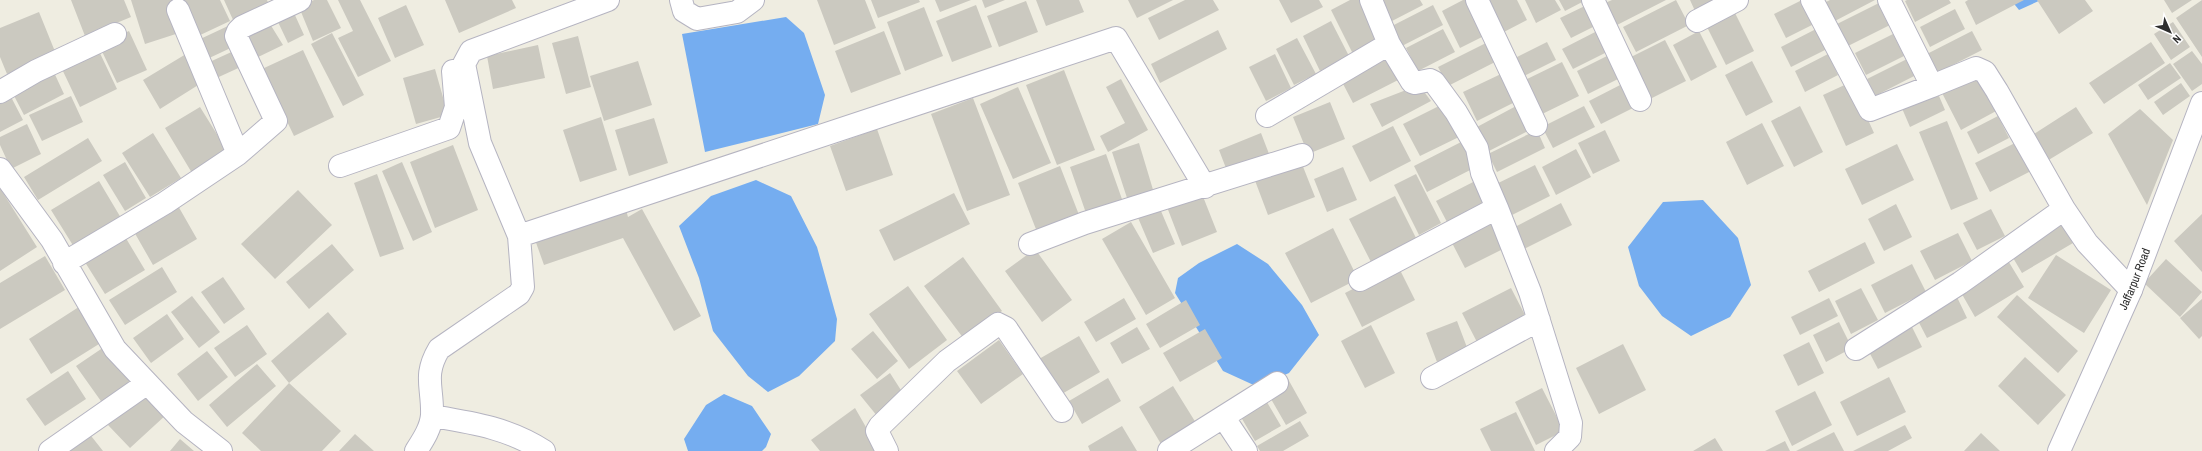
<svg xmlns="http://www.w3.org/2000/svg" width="2202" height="451" font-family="'Archivo Narrow',sans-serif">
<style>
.water{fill:#75adf0}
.building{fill:#cbc9c0}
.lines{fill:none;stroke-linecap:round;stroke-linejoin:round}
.minor-casing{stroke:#b5b4c1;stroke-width:24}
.tertiary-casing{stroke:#b5b4c1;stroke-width:24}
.minor{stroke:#fff;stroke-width:22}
.tertiary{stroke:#fff;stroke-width:22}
.labels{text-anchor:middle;stroke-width:3;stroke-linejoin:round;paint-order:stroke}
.street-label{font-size:12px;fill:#2e2e2e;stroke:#fff}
</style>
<rect width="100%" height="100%" fill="#efede1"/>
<path class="water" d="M2011 0H2041L2019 10Z
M786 17 804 33 825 95 818 124 705 152 682 34Z
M756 180 791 196 817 247 837 319 835 341 799 376 768 392 748 376 713 331 699 278 679 226 711 196Z
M1703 200 1738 238 1751 285 1730 317 1691 336 1662 316 1639 286 1628 247 1663 202Z
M1237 244 1268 264 1302 305 1319 335 1289 373 1258 387 1223 371 1175 293 1178 278 1199 263Z
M724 394 752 406 771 434 766 447 762 451H688L684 439 706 405Z"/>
<path class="building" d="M71 0H124L131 17 85 36Z
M131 0H172L182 32 145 44Z
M183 0H220L230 21 196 37 180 2Z
M224 0H267L269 5 234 22Z
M314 0H327L341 28 313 41 299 7Z
M338 0H360L391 61 358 77 338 38 353 31Z
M445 0H512L516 8 459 33Z
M817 0H865L876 28 834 45Z
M871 0H919L920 2 878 18Z
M935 0H971L940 12Z
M982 0H1005L985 8Z
M1036 0H1079L1084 12 1046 26Z
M1128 0H1173L1137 18Z
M1185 0H1213L1219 10 1159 40 1148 18Z
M1279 0H1319L1323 7 1291 23Z
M1350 0H1365L1384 38 1353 54 1331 10Z
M1381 0H1420L1423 5 1392 21Z
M1463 0H1469L1486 35 1460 48 1442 11Z
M1485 0H1517L1527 20 1502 33Z
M1525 0H1555L1561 10 1536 23Z
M1559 0H1586L1565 11Z
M1612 0H1666L1617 25 1605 3Z
M1676 0 1689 25 1636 52 1623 27Z
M1690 0H1716L1695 11Z
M1802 0 1816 23 1786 38 1774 14Z
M1830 0H1875L1833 22 1824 3Z
M1885 0 1896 22 1846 47 1835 25Z
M1907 0H1949L1951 3 1915 22 1905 1Z
M1968 0H2024L1976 25 1965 2Z
M2037 0H2085L2093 11 2059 34Z
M2164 0H2192L2172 13Z
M2202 0V57L2176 18Z
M1026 1 1038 32 999 47 987 16Z
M1591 3 1601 23 1571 38 1560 18Z
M406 5 424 45 395 58 378 18Z
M976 5 992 47 952 62 936 21Z
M1433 5 1443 25 1398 48 1388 28Z
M924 7 943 56 905 71 887 22Z
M1733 9 1754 51 1726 65 1705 23Z
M1955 9 1965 29 1930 47 1920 27Z
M39 12 56 54 7 74 0 57V28Z
M294 13 304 35 288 43 278 22Z
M1331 21 1349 56 1320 71 1303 36Z
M2173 22 2190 47 2171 60 2154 34Z
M270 24 283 45 254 59 245 35Z
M228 26 237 45 205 60 196 41Z
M1443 29 1455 52 1418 71 1406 48Z
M1601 29 1611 50 1573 69 1562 49Z
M1816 29 1827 49 1791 67 1781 47Z
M1218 30 1227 49 1160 83 1151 64Z
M129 31 147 70 117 83 99 45Z
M884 31 901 74 851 93 835 51Z
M1699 31 1717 67 1691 81 1673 45Z
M1972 31 1982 50 1933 75 1923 56Z
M332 33 364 95 343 106 311 44Z
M1895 33 1906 55 1866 75 1855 53Z
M578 36 591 87 566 94 552 43Z
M1297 38 1316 74 1294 85 1276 49Z
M1665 40 1686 81 1646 101 1625 60Z
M1490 41 1499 60 1448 86 1438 67Z
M1547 42 1556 60 1520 78 1511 60Z
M2151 42 2165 63 2104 104 2089 83Z
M538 45 545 78 493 89 487 56Z
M98 49 117 89 80 107 61 67Z
M238 49 245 65 210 81 203 65Z
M303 50 334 117 294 136 262 69Z
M2192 51 2202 64V84L2192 91 2173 64Z
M1391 52 1404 77 1353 103 1340 78Z
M1613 53 1624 76 1588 94 1577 71Z
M186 54 203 82 160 109 143 80Z
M1275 54 1291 88 1266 101 1249 67Z
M1828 54 1838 75 1805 92 1795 71Z
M1913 56 1922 72 1875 96 1867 79Z
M638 61 652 105 604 121 590 76Z
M1752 61 1773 102 1746 116 1725 75Z
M1562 62 1579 96 1538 116 1521 82Z
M2170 63 2181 78 2148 100 2138 85Z
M51 66 64 94 24 115 10 88Z
M435 69 448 115 416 124 403 78Z
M1977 69 1998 110 1961 130 1940 89Z
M1064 70 1095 150 1057 165 1026 85Z
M1501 74 1515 102 1477 121 1463 92Z
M1121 79 1148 130 1108 152 1100 136 1125 123 1106 87Z
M1626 82 1637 106 1601 124 1589 101Z
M1851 82 1874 133 1846 146 1823 95Z
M2181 83 2190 96 2163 115 2154 102Z
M1419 85 1431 101 1382 127 1370 104Z
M1018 87 1051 163 1013 179 980 104Z
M1936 89 1945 110 1910 127 1901 106Z
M10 95 23 120 0 132V100Z
M71 96 83 122 42 141 29 115Z
M973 98 1010 195 967 211 931 114Z
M1330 102 1345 139 1308 154 1293 117Z
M1445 103 1461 136 1420 156 1403 124Z
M1518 105 1530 130 1489 151 1477 127Z
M1584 106 1595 127 1553 148 1542 127Z
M1800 106 1823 152 1794 167 1771 121Z
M200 107 228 152 192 173 165 128Z
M2076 107 2093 133 2047 161 2031 136Z
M2140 109 2173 140 2147 205 2108 134Z
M1998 116 2009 138 1978 154 1967 132Z
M601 117 617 170 580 182 563 130Z
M654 118 668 163 629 176 615 130Z
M1947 121 1978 199 1951 210 1919 132Z
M1762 123 1784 166 1747 185 1726 142Z
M27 124 41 154 11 169 0 145V137Z
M1393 126 1411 161 1370 182 1352 146Z
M877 129 893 175 846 191 830 146Z
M1537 130 1545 148 1497 172 1488 154Z
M1605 130 1620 161 1593 174 1578 143Z
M153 133 181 178 150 197 122 153Z
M1261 133 1271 159 1229 176 1219 150Z
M88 138 102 161 38 200 24 177Z
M1465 140 1478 166 1427 192 1414 166Z
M2017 142 2031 171 1990 192 1975 163Z
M1139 143 1154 193 1128 201 1112 152Z
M1897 144 1914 180 1862 205 1845 169Z
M453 145 478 210 435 228 410 162Z
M1576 149 1591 177 1556 195 1542 167Z
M1106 154 1123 202 1087 216 1070 167Z
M1300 159 1315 197 1268 215 1254 178Z
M125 162 146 198 125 211 103 175Z
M402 162 432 232 413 241 382 171Z
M1535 165 1550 196 1506 218 1490 187Z
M1060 166 1081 220 1039 237 1018 183Z
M1343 167 1357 200 1327 212 1314 179Z
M377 174 404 249 380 257 354 183Z
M1416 174 1441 223 1419 235 1394 185Z
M1479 179 1490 200 1447 222 1436 201Z
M99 181 121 218 74 247 51 210Z
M0 188 37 247 0 271Z
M298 190 332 225 275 279 241 244Z
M954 193 970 224 894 261 879 230Z
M1202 194 1217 232 1182 246 1167 207Z
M1395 196 1416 238 1371 262 1349 219Z
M1561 203 1572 225 1522 250 1511 229Z
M177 204 197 239 153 265 133 230Z
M1158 204 1175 244 1153 253 1136 213Z
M1896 204 1912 237 1884 251 1868 219Z
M625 206 628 217 642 209 701 316 674 331 623 238 544 265 534 237Z
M1991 209 2005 236 1977 250 1963 223Z
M2202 214V272L2174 241Z
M1494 217 1509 246 1465 268 1450 239Z
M2060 221 2073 243 2022 273 2009 251Z
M1131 222 1175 298 1146 315 1102 239Z
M1333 228 1358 279 1311 303 1285 253Z
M1958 233 1972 261 1935 280 1920 251Z
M124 235 145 270 105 294 83 259Z
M1865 242 1875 263 1819 292 1808 271Z
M332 244 354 270 309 309 286 282Z
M1035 249 1072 300 1042 322 1005 271Z
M2056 255 2111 290 2084 333 2028 298Z
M45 256 65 290 0 329V283Z
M963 257 1002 311 964 339 924 286Z
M2007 259 2024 287 1975 317 1959 289Z
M2166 259 2202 292 2180 317 2144 283Z
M1912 264 1926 292 1885 313 1871 285Z
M1398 266 1415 300 1362 327 1345 293Z
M162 267 177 292 125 325 109 300Z
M223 277 245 309 224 324 201 292Z
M908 286 947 340 909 369 869 314Z
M1511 288 1527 319 1478 344 1462 313Z
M1861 288 1878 320 1851 334 1835 301Z
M1956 295 1967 318 1927 338 1915 315Z
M2017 295 2078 351 2058 373 1997 317Z
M192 296 220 332 199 348 171 312Z
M1124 298 1136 319 1096 342 1084 322Z
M1829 298 1838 316 1800 335 1791 317Z
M2202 299V336L2199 339 2180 318Z
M1186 300 1200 325 1160 348 1146 324Z
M85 303 107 339 51 374 29 339Z
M328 312 347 334 289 383 341 431 322 451H261L242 433 289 383 271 361Z
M167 314 184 339 151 363 133 338Z
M1457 321 1468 350 1437 362 1426 333Z
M1839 322 1852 348 1826 362 1813 335Z
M1910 323 1922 347 1878 369 1866 346Z
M247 325 267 354 235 377 214 348Z
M1371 325 1395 373 1365 388 1341 341Z
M1137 327 1150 349 1122 364 1110 343Z
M1205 329 1222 358 1180 382 1163 353Z
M873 331 898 361 877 379 851 349Z
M1079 336 1100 372 1060 395 1039 359Z
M999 340 1023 374 981 404 957 371Z
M1809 342 1824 373 1798 386 1783 355Z
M1623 344 1646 390 1599 414 1576 368Z
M107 345 134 383 103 404 76 366Z
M207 351 228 377 198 401 177 374Z
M2025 357 2066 395 2038 425 1998 386Z
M257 364 276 386 227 427 209 405Z
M68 371 86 399 45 426 26 399Z
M890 373 906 398 882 422 860 395Z
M1889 377 1906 412 1857 436 1840 402Z
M1108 378 1121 401 1082 424 1069 401Z
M1288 379 1307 413 1286 425 1267 392Z
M1173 386 1196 423 1161 444 1139 407Z
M1542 388 1564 431 1536 445 1515 402Z
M145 390 167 414 130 448 108 425Z
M1815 391 1832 425 1792 446 1775 411Z
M1264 397 1281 426 1255 441 1238 412Z
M855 408 878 448 874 451H820L811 440Z
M1516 412 1535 451H1491L1480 429Z
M1300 421 1309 436 1283 451H1260L1257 446Z
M1905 425 1912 438 1888 451H1853Z
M1122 426 1137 451H1090L1088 446Z
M88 432 103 451H66Z
M1834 432 1844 451H1796Z
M1981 433 2000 451H1964Z
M355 434 374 451H339Z
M1715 438 1723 451H1693Z
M180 439 194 451H170Z
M1785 441 1790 451H1765Z"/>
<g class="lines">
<g class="minor-casing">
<path id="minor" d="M681 0 684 11 697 19 737 12 753 0
M1477 0 1536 125
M1593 0 1640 100
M1812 0 1870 110 1932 86
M1889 0 1932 86 1976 68 1985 72 1997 91 2064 209 2087 243 2131 290
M178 10 238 154
M1697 21 1737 0
M0 92 36 71 115 34
M1267 116 1389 44
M340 166 449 128 456 107 453 71
M0 169 52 240 115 349 184 422 221 451
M1497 208 1530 292 1571 423 1570 437 1556 451
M519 236 480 143 464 64 471 51 608 0
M1030 244 1085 223 1302 155
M64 263 165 203 238 154 276 121 236 36 238 31 242 27 300 0
M1360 280 1497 208 1482 173 1477 148 1456 112 1434 82 1430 80 1415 83 1412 82 1389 44 1371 0
M1856 349 1960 283 2064 209
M1432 378 1539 320
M432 416C474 423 508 428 544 451
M1224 418 1246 451
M50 451 146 384
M416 451C423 440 431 428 432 415 433 387 423 376 439 349L519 294 523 287 519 236 1116 38 1205 187
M887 451 877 431 880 426 947 361 998 324 1006 328 1062 411
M1169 451 1277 383"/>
</g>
<g class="tertiary-casing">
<g id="tertiary">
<path id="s1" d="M2059 451 2131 290 2202 103"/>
</g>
</g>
<use href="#minor" class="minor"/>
<use href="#tertiary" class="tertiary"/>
</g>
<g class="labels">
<g class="street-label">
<text dy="4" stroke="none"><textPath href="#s1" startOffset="188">Jaffarpur Road</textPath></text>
</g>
</g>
<g transform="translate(2170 32) rotate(135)" stroke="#ffffff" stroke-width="3" paint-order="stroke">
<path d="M0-3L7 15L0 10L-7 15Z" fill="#2e2e2e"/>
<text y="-6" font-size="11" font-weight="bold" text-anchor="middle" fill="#2e2e2e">N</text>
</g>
</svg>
